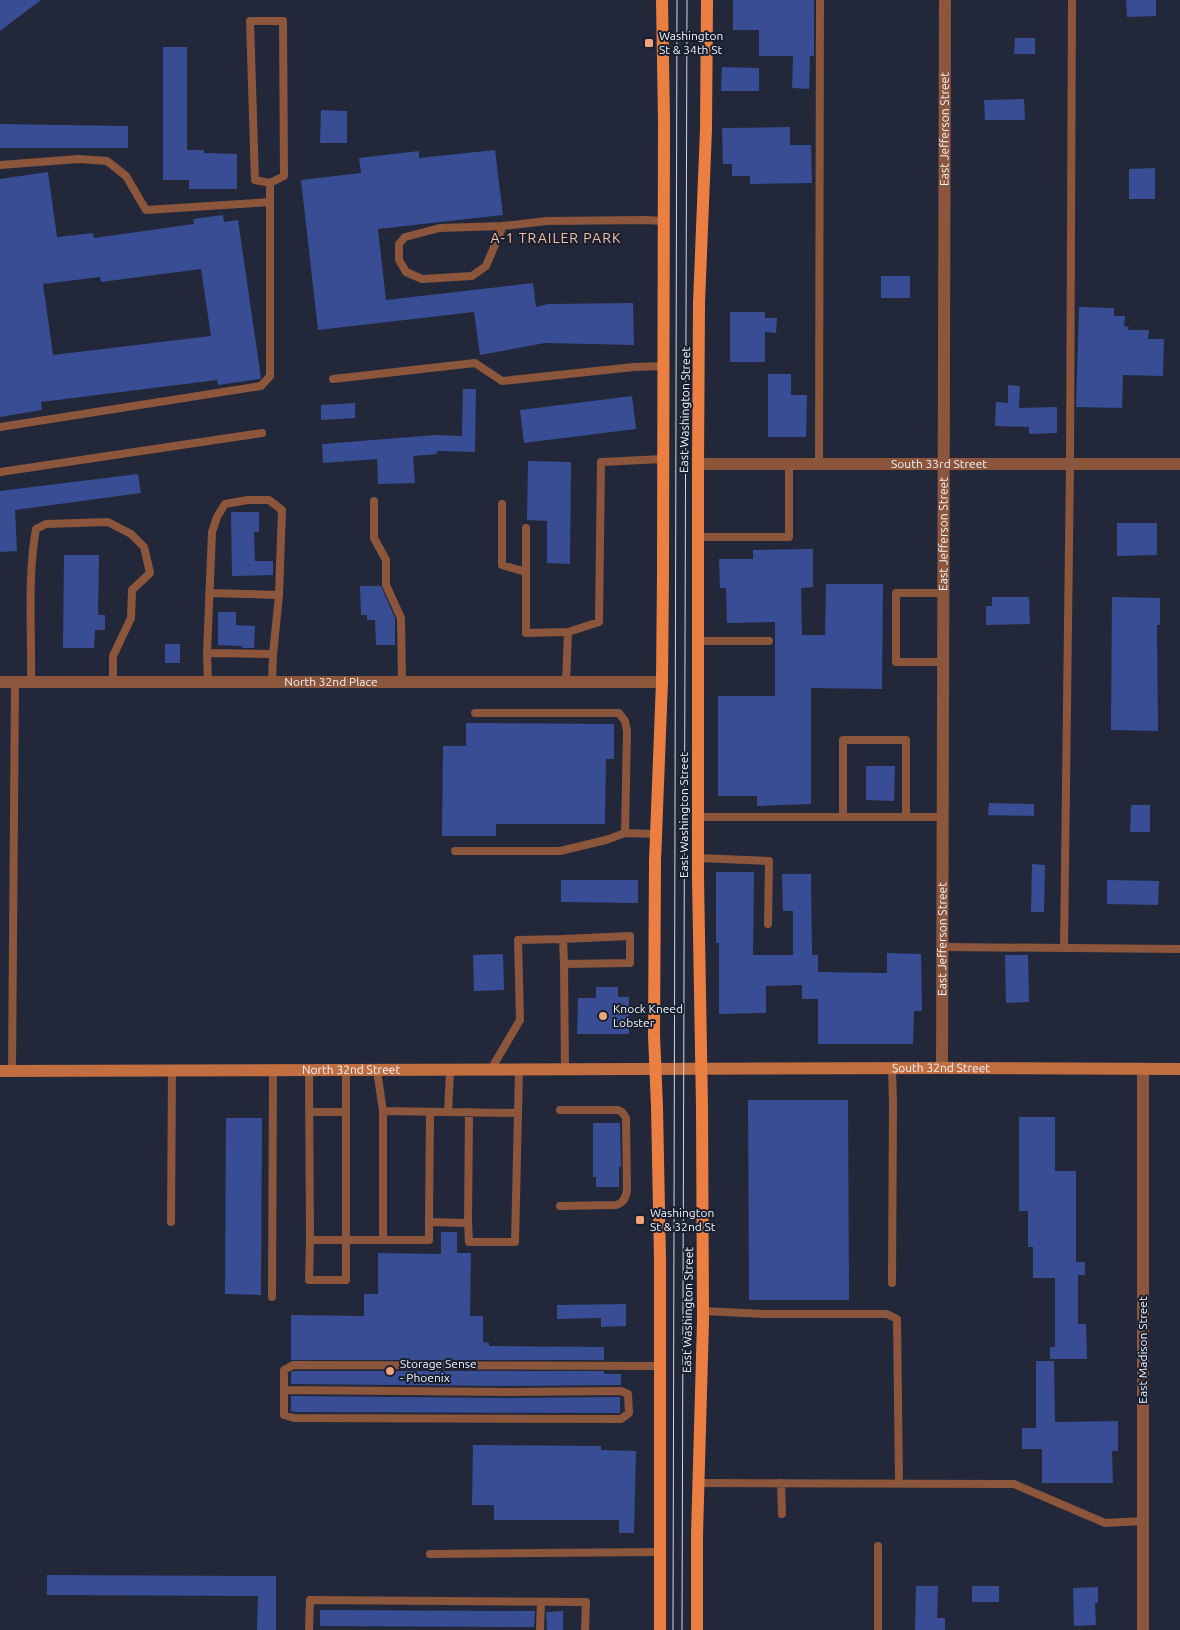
<svg xmlns="http://www.w3.org/2000/svg" width="1180" height="1630" font-family="Ubuntu,sans-serif">
<style>
.building{fill:#384d94;fill-rule:evenodd}
.lines{fill:none;stroke-linecap:round;stroke-linejoin:round}
.service{stroke:#8b563b;stroke-width:8}
.minor{stroke:#8b563b;stroke-width:12}
.secondary{stroke:#c16e40;stroke-width:12}
.primary{stroke:#eb7f42;stroke-width:12}
.tram{stroke:#d1d5e0;stroke-width:1}
.poi-dot{fill:#f0a27a;stroke:#191f2f;stroke-width:2}
.labels{text-anchor:middle;stroke-width:4;stroke-linejoin:round;paint-order:stroke}
.poi-label{font-size:12px;fill:#f0f4fd;stroke:#191f2f;text-anchor:start}
.street-label{font-size:12px;fill:#f0f4fd;stroke:#191f2f}
.neighbourhood-label{font-size:14px;letter-spacing:1px;fill:#fbc0a2;stroke:#191f2f}
</style>
<rect width="100%" height="100%" fill="#222839"/>
<path class="building" d="M0 0H41L0 31Z
M733 0H814V56H810L809 89 792 88 793 56H759V30H733Z
M1126 0H1156V16L1127 17Z
M1015 38H1035V54H1014Z
M163 47H187V150H204V153L237 154V189H189V180H163Z
M722 67 759 68V91H721Z
M1024 99 1025 120H985L984 100Z
M321 110 347 111V143H320Z
M0 124 128 126V148H0Z
M790 127V145H811L812 183 750 184V176H732V164H723L722 128Z
M495 150 503 215 378 229 386 300 533 283 536 307 548 304 633 303 634 345 545 343 480 355 474 312 318 330 301 180 361 173 359 158 419 151V158Z
M1155 168V199H1129V169Z
M48 172 57 237 93 233 94 238 194 224 193 219 223 215 224 222 238 220 261 378 260 379 218 385 217 380 41 402 42 410 0 417V179ZM201 269 211 336 53 355 43 284 100 277 101 282Z
M881 276H910V298H881Z
M1079 307 1114 308V316H1125L1124 326 1129 327 1128 330H1149L1148 339H1164L1163 376 1123 375 1122 408 1076 407Z
M730 312H765V318H777L776 333 765 332V362H730Z
M768 374H791V395H807L806 437H768Z
M1008 385 1020 386 1019 408 1057 407V433L1029 434V427L995 426 996 402 1008 403Z
M463 389H476L475 452 437 451V454L413 456 415 483 378 484 377 459 323 463 322 444 436 435 462 436Z
M632 396 636 429 524 443 520 410Z
M355 403V418L321 420V405Z
M528 461 571 462 570 564 547 563V521L527 520Z
M138 474 141 493 15 510 17 551 0 552V491Z
M231 512H259V532H254L255 561H273V575L232 576Z
M1117 523H1157V555L1117 556Z
M813 549V587L801 588 802 635H825L826 584H883L882 689 811 688V804L757 806V796H718V696H775V622L727 623 726 588H720L719 559H753V550Z
M64 555H99L98 615H105V630H95L94 648H63Z
M360 586H381L395 618V645H376L375 620H367V615H361Z
M992 597H1029L1030 624 986 625V606H992Z
M1112 597 1160 598V625H1157L1158 731 1111 730Z
M218 612H236V625L255 626 254 648H242V646L218 645Z
M165 644H180V663H165Z
M466 723 614 724V759H606L605 824H496V836H442L443 746H466Z
M866 766H895L894 801 866 800Z
M989 803 1034 804V816L988 815Z
M1131 805H1150V832H1130Z
M1032 864 1045 865 1044 912H1031Z
M716 872H754L753 955H793V911H783L782 874H811L812 955H818V972L887 973V953L921 954 922 1011H914L913 1044H818V999H802V985L766 986V1013L719 1014V943H716Z
M561 880H638V903L561 902Z
M1107 880 1159 881 1158 905 1107 904Z
M503 954 504 990 474 991 473 955Z
M1005 955H1028L1029 1002 1006 1003Z
M596 987H618V997H629V1034H577L578 998H596Z
M748 1100H848L849 1300H749Z
M1019 1117H1055V1171H1076V1262H1085V1275H1078V1324H1086L1087 1359H1050V1347H1055V1278H1033V1247H1028V1211H1019Z
M226 1118H262L261 1295 225 1294Z
M593 1123H620L621 1167H619V1187H596V1177H593Z
M441 1232H457V1253H471L470 1316H483V1342L489 1343V1346L604 1347V1360H291V1315L364 1316V1294H378V1253L441 1254Z
M626 1304V1326L601 1327V1318L557 1319V1305Z
M1036 1361H1054L1055 1422 1118 1421V1451H1112L1113 1483H1042V1449H1022V1428H1036Z
M294 1371H604V1374H621V1385L509 1386 291 1384V1372Z
M291 1396 509 1398 620 1397V1413L295 1412 291 1411Z
M473 1445 601 1446V1450L636 1451 634 1533H619V1520H494V1505H472Z
M47 1575 276 1576V1630H257L258 1596 47 1595Z
M916 1586H938L937 1618H945V1630H915Z
M972 1586H999V1602H972Z
M1098 1587V1603H1095L1096 1625 1074 1626 1073 1588Z
M320 1610 535 1611 534 1627 320 1626Z
M563 1611V1630H547L546 1612Z"/>
<g class="lines">
<path class="service" d="M250 21H283L284 176 270 183 255 180Z
M0 165 79 159 107 161 126 176 146 210 270 202
M503 226 486 266 472 276 422 279 406 272 399 260V244L405 237 440 228 503 226 547 221 645 220 664 221
M333 379 475 363 502 381 634 367 663 366
M0 427 261 386 270 376V183
M819 464 820 0
M0 472 262 433
M374 501V538L386 560V585L401 618 402 682
M502 504V565L526 572V633L568 632
M526 528V572
M698 537H789V464
M209 593 279 595
M698 641H769
M207 653 212 532 217 517 225 504 248 500H269L282 510 279 595 273 654
M943 662H896V593H943
M31 682C32 633 27 577 36 529L46 524 108 522 131 534 144 547 150 573 132 590 131 618 113 656V682
M208 682 207 653 273 654 272 682
M566 682 568 632 599 622 601 462 663 459
M475 713H619L625 721 627 731 625 833 656 834
M698 817H943
M843 817V740H906V817
M455 851H560L606 840 625 833
M698 858 769 861 768 924
M563 939 630 936V963L564 964 565 1070
M942 947 1180 949
M1064 948 1070 464 1072 0
M12 1071 15 682
M309 1071 310 1240H383
M377 1071 383 1111V1240H429V1222L468 1223 469 1242H515L519 1071
M490 1071 520 1020 518 940 563 939 564 964
M560 1110H618L622 1112 626 1118 627 1191C625 1199 623 1203 616 1205L560 1206
M383 1111 518 1113
M309 1112H346
M448 1112 450 1071
M171 1222 172 1071
M429 1222 430 1112
M468 1223 469 1112
M310 1240 309 1280H346V1071
M892 1283 893 1102 892 1069
M272 1297 273 1071
M703 1311 764 1314H887L897 1319 899 1483
M284 1390 509 1392 621 1391 628 1394 629 1413 621 1419 294 1418 284 1415V1370L293 1365 660 1366
M698 1483 1014 1484 1105 1523 1143 1521
M781 1483 782 1514
M430 1554 660 1552
M309 1630 310 1600 586 1602 585 1630
M540 1630 541 1602
M878 1630V1546"/>
<g class="minor">
<path id="s1" d="M698 464H1180"/>
<path id="s2" d="M0 682H662"/>
<path id="s3" d="M942 1068 945 0"/>
<path d="M1143 1630V1070"/>
</g>
<path class="secondary" id="s4" d="M0 1071 942 1068 1180 1069"/>
<path class="primary" d="M660 1630V1260L657 1107 654 1035 655 861 662 682 663 573 664 121 662 0
M697 1630V1535L703 1321 702 1107 698 878V464L699 303 706 129 707 0"/>
<path class="tram" d="M673 1630 677 0
M682 1630 687 0"/>
</g>
<g class="poi-dot">
<rect x="644" y="38" width="10" height="10" rx="2.5"/>
<circle cx="603" cy="1016" r="5"/>
<rect x="635" y="1215" width="10" height="10" rx="2.5"/>
<circle cx="390" cy="1371" r="5"/>
</g>
<g class="labels">
<g class="poi-label">
<text x="659" y="40">Washington<tspan x="659" dy="14">St &amp; 34th St</tspan></text>
<text x="613" y="1013">Knock Kneed<tspan x="613" dy="14">Lobster</tspan></text>
<text x="650" y="1217">Washington<tspan x="650" dy="14">St &amp; 32nd St</tspan></text>
<text x="400" y="1368">Storage Sense<tspan x="400" dy="14">- Phoenix</tspan></text>
</g>
<g class="street-label">
<text dy="4" stroke="none"><textPath href="#s3" startOffset="939">East Jefferson Street</textPath></text>
<text transform="translate(685 410) rotate(-89)" y="4">East Washington Street</text>
<text dy="4" stroke="none"><textPath href="#s1" startOffset="241">South 33rd Street</textPath></text>
<text dy="4" stroke="none"><textPath href="#s3" startOffset="534">East Jefferson Street</textPath></text>
<text dy="4" stroke="none"><textPath href="#s2" startOffset="331">North 32nd Place</textPath></text>
<text transform="translate(684 815) rotate(-90)" y="4">East Washington Street</text>
<text dy="4" stroke="none"><textPath href="#s3" startOffset="129">East Jefferson Street</textPath></text>
<text dy="4" stroke="none"><textPath href="#s4" startOffset="941">South 32nd Street</textPath></text>
<text dy="4" stroke="none"><textPath href="#s4" startOffset="351">North 32nd Street</textPath></text>
<text transform="translate(688 1310) rotate(-89)" y="4">East Washington Street</text>
<text transform="translate(1143 1350) rotate(-90)" y="4">East Madison Street</text>
</g>
<g class="neighbourhood-label">
<text x="556" y="243">A-1 TRAILER PARK</text>
</g>
</g>
</svg>
